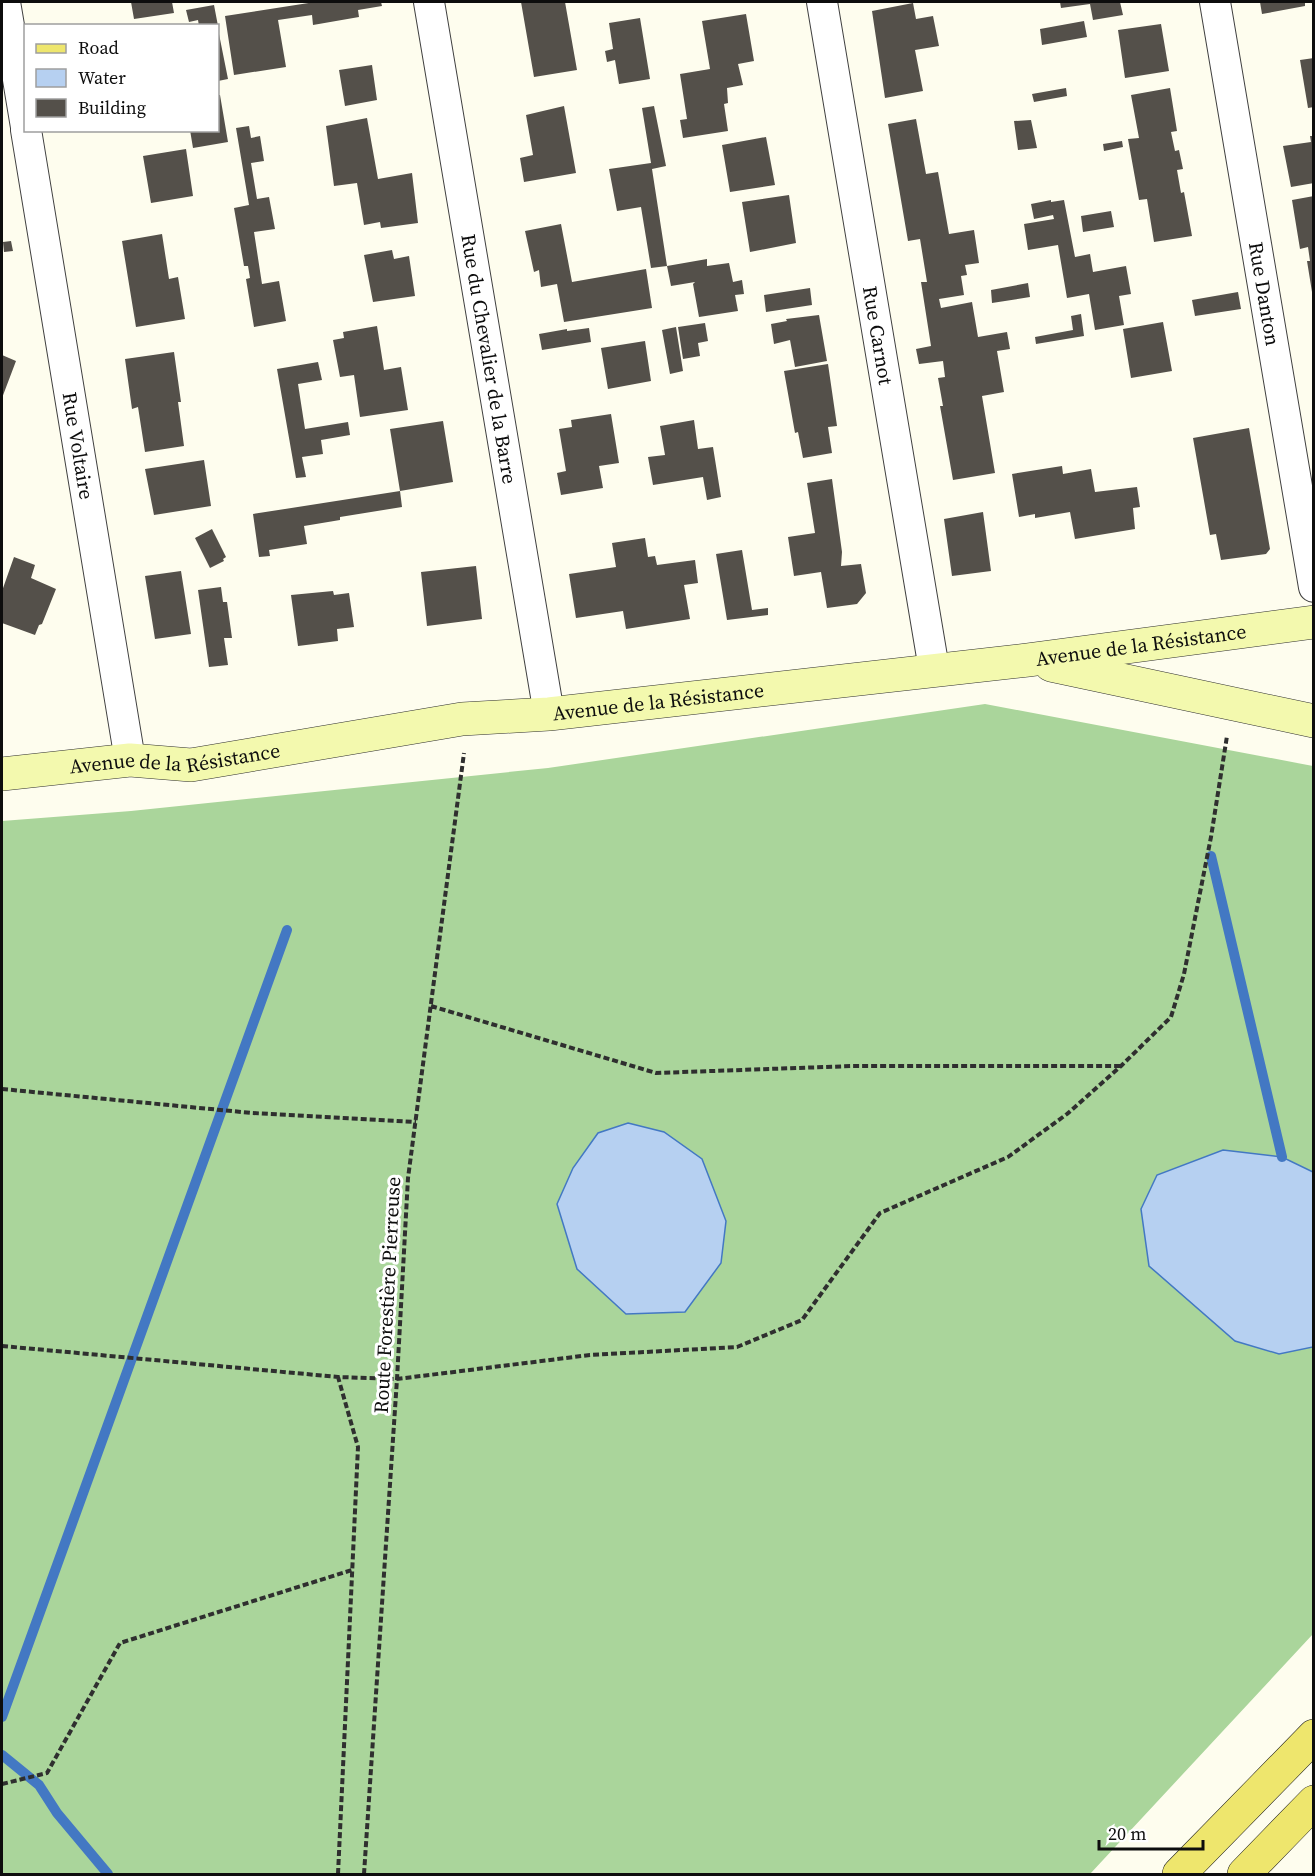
<svg xmlns="http://www.w3.org/2000/svg" width="1315" height="1876" font-family="'Source Serif 4',serif">
<style>
.forest{fill:#aad59b}
.water{fill:#b6d0f1;stroke:#4378c3;stroke-width:1.5}
.lines{fill:none;stroke-linecap:round;stroke-linejoin:round}
.stream{stroke:#4378c3;stroke-width:10}
.building{fill:#54504a}
.minor-casing{stroke:#404040;stroke-width:32}
.secondary-casing{stroke:#2f2f2f;stroke-width:34}
.primary-casing{stroke:#1e1e1e;stroke-width:34}
.path{stroke:#2f2f2f;stroke-width:4;stroke-dasharray:6 3;stroke-linecap:butt}
.minor{stroke:#fff;stroke-width:30}
.secondary{stroke:#f3f9ae;stroke-width:33}
.primary{stroke:#eee66d;stroke-width:33}
.labels{text-anchor:middle;stroke-width:6;stroke-linejoin:round;paint-order:stroke}
.street-label{font-size:20px;fill:#0d0d0d;stroke:#fff}
</style>
<rect width="100%" height="100%" fill="#fefdee"/>
<path class="forest" d="M985 704 1313 766V1634L1090 1874H2V821L131 811 548 768Z"/>
<path class="water" d="M628 1123 664 1132 702 1159 726 1221 721 1263 685 1312 626 1314 577 1269 557 1204 573 1168 598 1133Z
M1223 1150 1282 1157 1313 1172V1347L1279 1354 1235 1341 1149 1266 1141 1209 1157 1175Z"/>
<g class="lines">
<path class="stream" d="M1211 856 1282 1157
M2 1717 287 930
M2 1755 39 1785 57 1813 108 1874"/>
</g>
<path class="building" d="M131 2H172L174 13 134 19Z
M315 2H381L382 6 358 10 359 17 313 25 312 15 278 20 286 67 234 75 225 16Z
M521 2H565L577 70 534 77Z
M1060 2H1120L1123 15 1093 20 1090 4 1061 8Z
M1260 2H1305V6L1262 14Z
M913 3 916 19 933 16 939 46 915 50 923 91 885 98 872 11Z
M214 5 218 26H199L198 20 189 22 186 10Z
M746 14 754 61 738 64 743 85 727 88 728 103 724 104 728 131 683 138 680 120 687 119 680 74 710 69 702 21Z
M640 18 650 79 619 84 615 60 607 62 605 51 613 49 609 23Z
M1084 21 1087 37 1042 45 1040 29Z
M1161 24 1169 71 1125 78 1118 30Z
M218 29 228 79 218 81Z
M1314 58V107L1308 108 1300 60Z
M372 65 377 100 345 106 339 70Z
M1066 88 1067 96 1034 102 1032 94Z
M1170 88 1177 131 1171 132 1175 151 1179 150 1183 169 1177 170 1181 193 1184 192 1192 236 1154 242 1147 199 1139 200 1128 139 1139 138 1131 95Z
M218 95H220L228 142 193 148 190 130H218Z
M564 106 576 173 524 182 520 158 533 155 526 115Z
M654 106 666 166 652 169 667 266 651 268 641 207 617 211 609 169 651 163 642 108Z
M367 118 378 179 412 173 418 223 381 228 380 222 364 225 357 183 334 186 326 126Z
M916 119 926 174 938 172 949 234 974 230 979 263 965 265 967 275 961 276 964 295 939 299 941 308 972 302 978 337 1007 332 1010 349 997 351 1004 392 982 396 995 473 953 480 940 406H943L938 378 945 377 943 361 919 364 916 349 931 346 921 282H927L920 239 908 241 888 124Z
M1031 120 1037 148 1018 150 1014 121Z
M249 126 251 138 260 136 264 161 251 163 257 199 269 197 275 229 254 232 262 284 279 281 286 321 254 327 246 279 250 278 248 266H244L234 208 249 205 236 128Z
M1310 136H1314V183L1291 187 1283 146 1311 142Z
M766 137 775 185 730 192 722 145Z
M1122 141 1123 147 1104 151 1103 144Z
M186 149 193 196 151 203 143 156Z
M789 195 796 243 750 252 742 202Z
M1314 196V292H1312L1307 261H1310L1308 247 1300 249 1292 200Z
M1051 200V202L1064 200 1075 257 1090 254 1093 272 1126 266 1131 294 1119 296 1124 325 1095 330 1089 294 1067 298 1058 245 1028 250 1024 224 1054 219 1053 215 1034 219 1031 204Z
M1111 211 1114 227 1083 232 1081 216Z
M561 224 572 282 646 269 652 308 564 322 557 284 541 287 539 270 534 272 525 231Z
M162 234 169 279 178 277 185 319 136 327 122 241Z
M11 241 13 251 4 252 3 242Z
M392 250 394 259 409 256 415 296 373 302 364 255Z
M707 259V266L729 263 733 282 742 280 744 294 735 295 738 311 699 317 693 284 695 282 671 286 667 266Z
M1028 283 1030 297 992 303 991 290Z
M810 288 812 305 766 312 764 295Z
M1238 292 1241 309 1195 316 1192 300Z
M1081 314 1084 336 1036 344 1035 337 1073 330 1071 316Z
M819 315 827 361 795 367 790 340 774 344 771 324 787 321 786 319Z
M1163 322 1172 371 1131 378 1123 329Z
M705 323 708 341 698 343 700 356 683 359 678 327Z
M377 326 384 370 401 367 408 410 360 417 354 375 340 377 333 340 344 338 343 332Z
M676 327 683 371 670 374 662 330Z
M589 328 591 342 542 350 539 334 567 329V331Z
M645 341 651 381 608 389 601 348Z
M174 352 181 402H178L184 446 145 452 138 407 132 409 125 359Z
M2 355 16 361 2 398Z
M318 362 322 380 298 384 305 429 348 422 350 435 321 440 323 454 302 457 306 477 296 478 277 369Z
M828 364 837 426 828 427 832 453 803 458 798 432 795 433 784 371Z
M611 414 619 463 599 466 603 488 561 495 557 473 566 471 559 429 572 427 571 420Z
M694 420 698 449 713 447 721 497 707 500 703 477 653 485 648 457 665 455 660 426Z
M443 421 453 482 400 491 390 429Z
M1249 428 1270 549 1266 554 1221 560 1216 534 1210 535 1193 438Z
M204 460 211 506 154 515 145 469Z
M1062 466 1063 474 1091 469 1095 492 1137 487 1140 507 1133 508 1135 529 1075 539 1070 512 1035 518V514L1019 517 1012 474Z
M832 479 842 552 841 566 861 564 866 593 857 604 827 608 821 572 794 576 788 537 815 533 807 483Z
M400 491 402 507 340 517V520L304 526 307 544 269 550 270 556 259 557 253 514Z
M983 512 991 571 952 576 944 519Z
M212 529 226 557 223 559 224 561 210 568 195 538Z
M645 538 648 557 655 556 657 565 695 560 698 583 684 585 690 619 626 629 623 611 576 618 569 574 616 567 612 543Z
M742 550 752 610 768 608V615L727 620 716 554Z
M14 557 35 565 31 578 56 589 42 624 39 625 35 635 2 623V591Z
M476 566 482 619 427 626 421 572Z
M181 571 191 634 155 639 145 576Z
M221 587 223 602H227L232 638H224L228 665 209 667 198 590Z
M333 591 334 595 349 593 354 627 337 629 338 641 298 646 291 595Z"/>
<g class="lines">
<g class="minor-casing">
<g id="minor">
<path d="M5 2 26 127"/>
<path id="s1" d="M429 2 549 714"/>
<path id="s2" d="M822 2 934 669"/>
<path id="s3" d="M1215 2 1314 587"/>
<path id="s4" d="M26 130 130 760"/>
</g>
</g>
<g class="secondary-casing">
<g id="secondary">
<path d="M1051 665 1314 721"/>
<path id="s5" d="M2 774 130 760 191 765 462 719 549 714 1028 660 1314 622"/>
</g>
</g>
<g class="primary-casing">
<path id="primary" d="M1179 1874 1314 1736
M1244 1874 1314 1802"/>
</g>
<path class="path" d="M431 1006 656 1073 853 1066H1121
M2 1089 252 1113 416 1122
M2 1346 338 1377 397 1379 590 1355 737 1347 802 1320 880 1213 1008 1157 1067 1114 1121 1066 1171 1017 1184 974 1211 837 1227 736
M2 1784 47 1773 120 1643 352 1570
M338 1874 358 1447 338 1377
M364 1874 397 1379 408 1178 464 753"/>
<use href="#minor" class="minor"/>
<use href="#secondary" class="secondary"/>
<use href="#primary" class="primary"/>
</g>
<g class="labels">
<g class="street-label">
<text dy="7" stroke="none"><textPath href="#s3" startOffset="296">Rue Danton</textPath></text>
<text dy="7" stroke="none"><textPath href="#s2" startOffset="338">Rue Carnot</textPath></text>
<text dy="7" stroke="none"><textPath href="#s1" startOffset="362">Rue du Chevalier de la Barre</textPath></text>
<text dy="7" stroke="none"><textPath href="#s4" startOffset="320">Rue Voltaire</textPath></text>
<text dy="7" stroke="none"><textPath href="#s5" startOffset="1148">Avenue de la Résistance</textPath></text>
<text dy="7" stroke="none"><textPath href="#s5" startOffset="662">Avenue de la Résistance</textPath></text>
<text dy="7" stroke="none"><textPath href="#s5" startOffset="174">Avenue de la Résistance</textPath></text>
<text transform="translate(387 1295) rotate(-87)" y="7">Route Forestière Pierreuse</text>
</g>
</g>
<rect width="1315" height="1876" fill="none" stroke="#0d0d0d" stroke-width="6"/>
<rect x="24" y="24" width="195" height="108" fill="#ffffff" stroke="#9e9e9e" stroke-width="1.5"/>
<rect x="36" y="44" width="30" height="9" fill="#eee66d" stroke="#9e9e9e" stroke-width="1.5"/>
<text x="78" y="54" font-size="18" fill="#0d0d0d">Road</text>
<rect x="36" y="69" width="30" height="18" fill="#b6d0f1" stroke="#9e9e9e" stroke-width="1.5"/>
<text x="78" y="84" font-size="18" fill="#0d0d0d">Water</text>
<rect x="36" y="99" width="30" height="18" fill="#54504a" stroke="#9e9e9e" stroke-width="1.5"/>
<text x="78" y="114" font-size="18" fill="#0d0d0d">Building</text>
<path d="M1099 1840v9h104v-9" fill="none" stroke="#0d0d0d" stroke-width="3"/>
<text x="1108" y="1840" font-size="18" fill="#0d0d0d" stroke="#ffffff" stroke-width="4.5" paint-order="stroke">20 m</text>
</svg>
